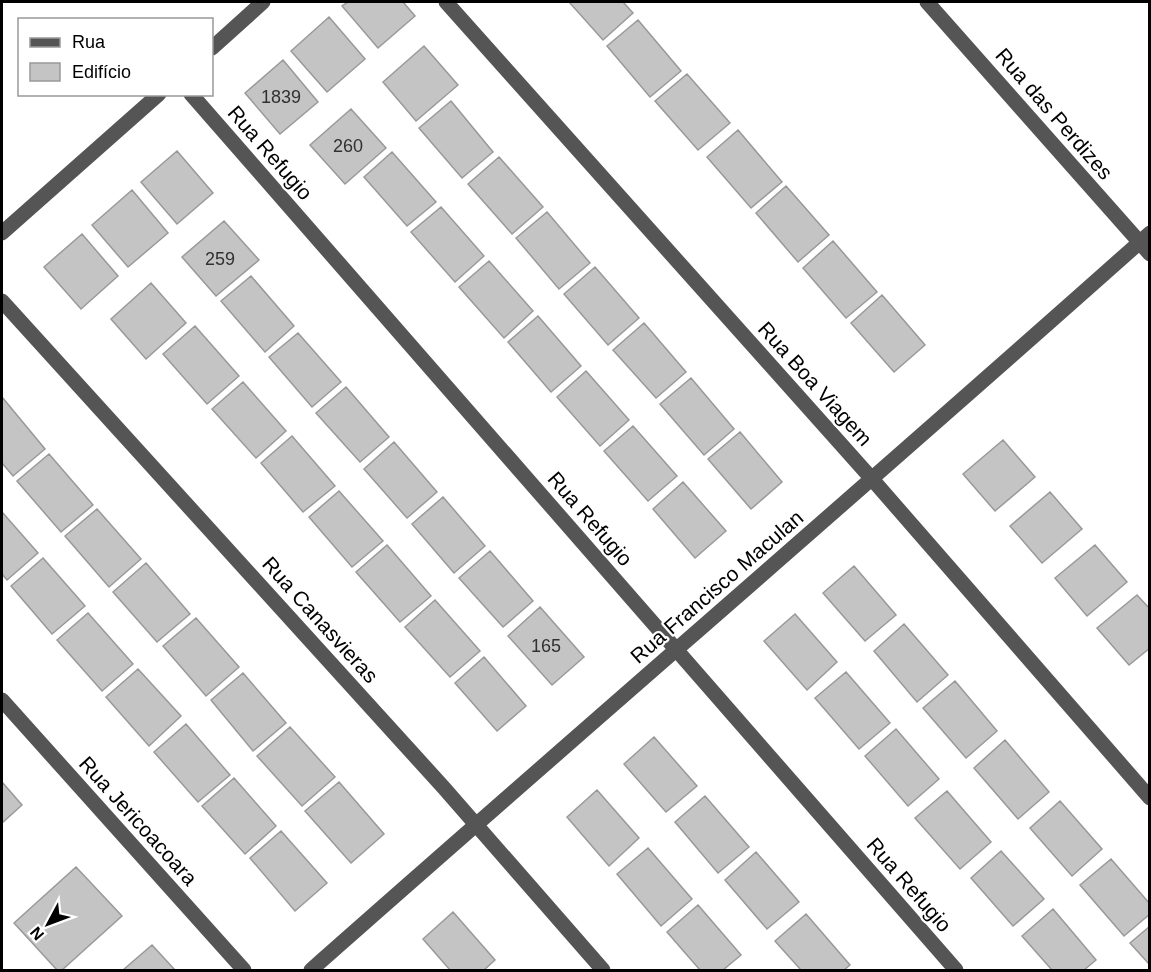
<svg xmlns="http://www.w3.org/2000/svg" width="1151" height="972" font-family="Arial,sans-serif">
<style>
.building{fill:#c4c4c4;stroke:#999;stroke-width:1.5}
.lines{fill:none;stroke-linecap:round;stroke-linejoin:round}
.minor{stroke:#555;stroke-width:15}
.labels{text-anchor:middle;stroke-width:4.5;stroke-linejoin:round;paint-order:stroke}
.number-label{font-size:18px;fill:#313131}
.street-label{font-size:21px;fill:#000;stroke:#fff}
</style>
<rect width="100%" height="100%" fill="#fff"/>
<path class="building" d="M348 2H403L415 16 378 48 342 6Z
M569 2H623L633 13 603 40Z
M329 17 365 59 327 92 291 51Z
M638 20 681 71 650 97 607 46Z
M424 46 458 85 416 121 383 82Z
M283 60 318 102 280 134 245 93Z
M687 74 730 123 698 150 655 101Z
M451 101 493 152 462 178 419 128Z
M351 109 386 148 345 184 310 145Z
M738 130 782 182 751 208 707 157Z
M177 151 213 193 177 224 141 182Z
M392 152 436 202 407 226 364 177Z
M499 157 543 207 512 234 468 184Z
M786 186 829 235 798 262 756 213Z
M132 190 168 233 128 267 92 225Z
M441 207 484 256 455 282 411 232Z
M547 212 590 263 559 289 516 238Z
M224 221 259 260 216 296 182 257Z
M82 234 118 276 81 309 44 267Z
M833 241 877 292 846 318 803 268Z
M489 261 533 311 504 338 459 287Z
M595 267 639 318 608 345 564 294Z
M251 276 294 326 265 352 221 301Z
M151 283 186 323 146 359 111 319Z
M882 295 925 345 894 372 851 323Z
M538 316 581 366 551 392 508 342Z
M644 323 686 372 656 398 613 350Z
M195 326 239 376 207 404 163 354Z
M298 333 341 382 312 407 269 357Z
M586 371 629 420 600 446 557 397Z
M691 378 734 429 704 455 660 404Z
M243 382 286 431 256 458 212 409Z
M346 387 389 437 360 462 316 413Z
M2 397 45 449 13 476 2 463Z
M633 426 677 476 648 501 604 451Z
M740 432 782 482 751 509 708 459Z
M292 436 335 486 303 512 261 463Z
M1003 440 1035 477 995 511 963 474Z
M394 442 437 492 407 518 364 469Z
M49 454 93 505 61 532 17 481Z
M683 482 726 531 695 558 653 509Z
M339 491 383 541 352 567 309 517Z
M1050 492 1082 529 1042 563 1010 526Z
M443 497 485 546 454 573 412 524Z
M97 509 141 559 109 587 65 536Z
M2 512 38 553 7 580 2 574Z
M387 545 431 596 400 622 356 572Z
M1095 545 1127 582 1087 616 1055 578Z
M490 551 533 601 503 627 459 578Z
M43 558 85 606 52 634 11 586Z
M146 563 190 614 157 642 113 592Z
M854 566 896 615 865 641 823 593Z
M1137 595 1150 609V648L1129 665 1097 628Z
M435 600 480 651 450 677 405 627Z
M540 607 584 657 552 685 508 636Z
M88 613 133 664 102 691 57 640Z
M795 614 837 662 807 690 764 641Z
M196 618 239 667 206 696 163 646Z
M904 624 948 675 917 702 874 651Z
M484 657 526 706 497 731 455 683Z
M138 669 181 716 149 746 106 697Z
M846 672 890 723 859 749 815 698Z
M243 673 286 723 253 751 211 700Z
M955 681 997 731 966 758 923 708Z
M186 724 230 775 198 802 154 752Z
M290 727 335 777 302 806 257 756Z
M896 729 939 779 908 806 865 756Z
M654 737 697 786 666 812 624 764Z
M1005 740 1049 792 1018 819 974 768Z
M234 778 276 826 245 854 202 806Z
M2 782 22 805 2 823Z
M339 782 384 834 351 863 305 811Z
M597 790 639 838 609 866 567 817Z
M947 791 991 842 960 869 915 818Z
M705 796 749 847 718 873 675 822Z
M1060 801 1102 849 1072 876 1030 828Z
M281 831 327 883 295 911 250 858Z
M648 848 692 899 661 926 617 874Z
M1001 851 1044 899 1013 926 971 878Z
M756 852 799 902 767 929 725 880Z
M1111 859 1150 904V914L1124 936 1080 885Z
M76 867 122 916 62 970H57L14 923Z
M698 905 741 955 723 970H700L667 932Z
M1053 909 1096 960 1084 970H1052L1022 936Z
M453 912 495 960 484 970H450L423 939Z
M806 914 850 965 844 970H801L775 941Z
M1150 926V965L1130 943Z
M152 945 175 970H123Z"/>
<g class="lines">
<path class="minor" d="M446 2 872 479 1150 798
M927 2 1150 254
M212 48 263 2
M191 94 956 970
M2 233 159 94
M2 301 444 788 603 970
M2 700 244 970
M311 970C589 724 872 481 1150 233"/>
</g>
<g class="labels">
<g class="number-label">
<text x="281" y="103">1839</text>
<text x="348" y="152">260</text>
<text x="220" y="265">259</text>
<text x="546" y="652">165</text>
</g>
<g class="street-label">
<text transform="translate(1054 114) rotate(49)" y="7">Rua das Perdizes</text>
<text transform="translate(270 153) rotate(49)" y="7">Rua Refugio</text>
<text transform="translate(815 384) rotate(48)" y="7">Rua Boa Viagem</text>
<text transform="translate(590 519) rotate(49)" y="7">Rua Refugio</text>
<text transform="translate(717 587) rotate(-41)" y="7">Rua Francisco Maculan</text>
<text transform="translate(320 620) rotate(48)" y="7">Rua Canasvieras</text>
<text transform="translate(138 821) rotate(48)" y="7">Rua Jericoacoara</text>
<text transform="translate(909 885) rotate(49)" y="7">Rua Refugio</text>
</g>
</g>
<rect width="1151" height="972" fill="none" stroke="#000000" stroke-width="6"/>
<rect x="18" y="18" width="195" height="78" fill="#ffffff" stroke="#999999" stroke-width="1.5"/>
<rect x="30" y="38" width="30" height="9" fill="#555555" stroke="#999999" stroke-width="1.5"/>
<text x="72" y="48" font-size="18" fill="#000000">Rua</text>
<rect x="30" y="63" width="30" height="18" fill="#c4c4c4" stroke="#999999" stroke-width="1.5"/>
<text x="72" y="78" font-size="18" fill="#000000">Edifício</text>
<g transform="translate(48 924) rotate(229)" stroke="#ffffff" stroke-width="4.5" paint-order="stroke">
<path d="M0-4.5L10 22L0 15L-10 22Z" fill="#000000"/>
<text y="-9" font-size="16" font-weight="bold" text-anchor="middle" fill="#000000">N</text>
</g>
</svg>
